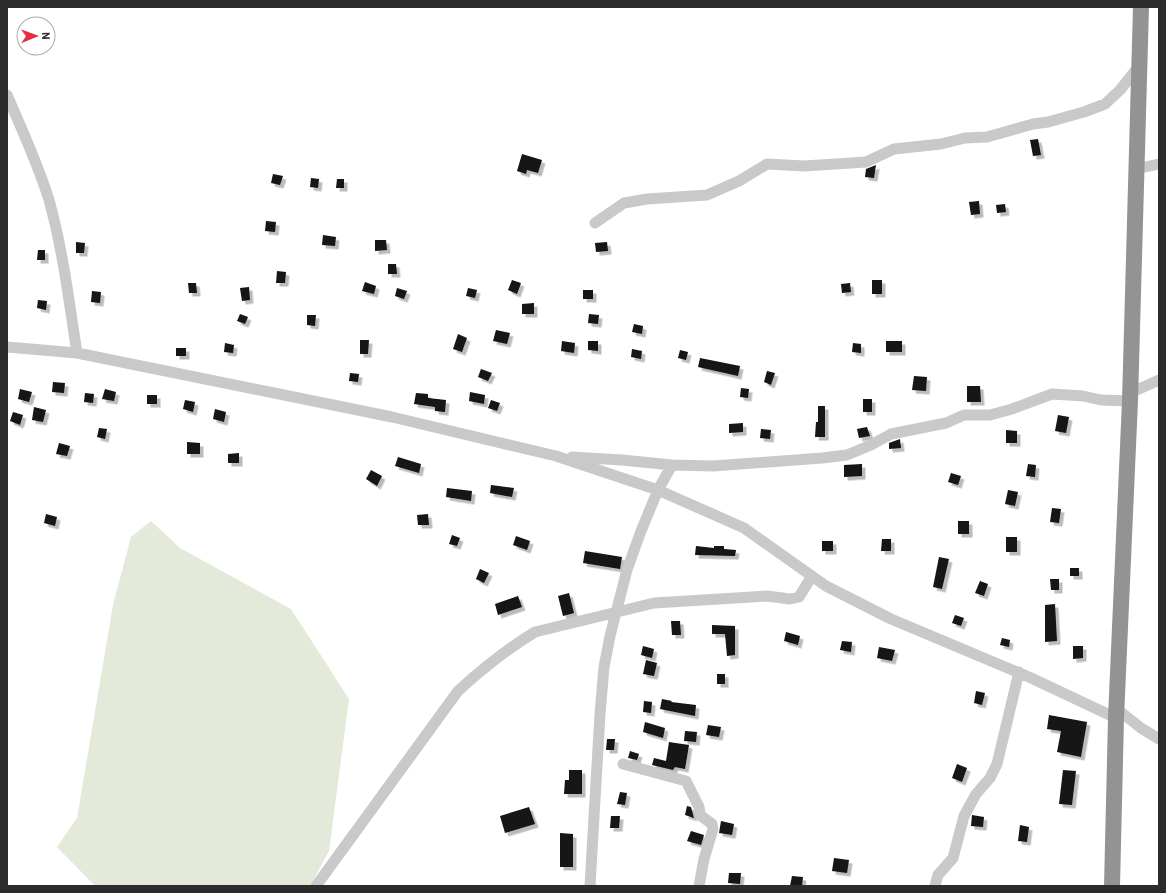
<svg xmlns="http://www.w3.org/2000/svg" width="1166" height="893" font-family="Barlow,sans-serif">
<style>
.green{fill:#e3ead9}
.building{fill:#131313;filter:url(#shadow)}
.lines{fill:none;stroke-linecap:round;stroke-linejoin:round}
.minor{stroke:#c9c9c9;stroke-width:11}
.highway{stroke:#939393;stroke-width:16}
</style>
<defs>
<filter id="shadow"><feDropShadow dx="3.5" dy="3.5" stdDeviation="0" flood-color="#0004"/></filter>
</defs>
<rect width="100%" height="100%" fill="#fff"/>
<path class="green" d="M151 521 180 548 291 609 349 699 329 851 310 886H95L57 847 77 818 113 605 131 537Z"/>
<path class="building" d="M1038 139 1041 155 1033 156 1030 140Z
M522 154 542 160 538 173 527 170 526 174 517 171Z
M876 165 874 178 865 177 866 169Z
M273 174 283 176 280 185 271 183Z
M311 178 319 179 318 188 310 187Z
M337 179H344V188H336Z
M979 201 980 214 971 215 969 202Z
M1005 204 1006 212 997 213 996 205Z
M266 221 276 222 275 232 265 231Z
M323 235 336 237 335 246 322 245Z
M375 240H386L387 250 375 251Z
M76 242 85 243 84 253H76Z
M607 242 608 251 596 252 595 243Z
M38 250H45V260H37Z
M388 264H396L397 274H388Z
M277 271 286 272 285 283H276Z
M512 280 521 283 517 294 508 290Z
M872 280H882V294H872Z
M365 282 376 286 374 294 362 291Z
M188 283H196L197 293H189Z
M850 283 851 292 842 293 841 284Z
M249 287 250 300 242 301 240 288Z
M397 288 407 291 404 299 395 296Z
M468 288 477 290 475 298 466 296Z
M583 290H593V299H583Z
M92 291 101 292 100 303 91 302Z
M38 300 47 301 46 310 37 308Z
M534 303V314H522V304Z
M240 314 248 317 245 324 237 321Z
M589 314 599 315 598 324 588 323Z
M307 315H316L315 326 307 325Z
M634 324 643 326 642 334 632 332Z
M496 330 510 333 507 344 493 341Z
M458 334 467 338 462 352 453 349Z
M360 340H369L368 354H360Z
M562 341 575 343 574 353 561 351Z
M588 341H598V351L588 350Z
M886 341H902V352H886Z
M225 343 234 345 233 353 224 352Z
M853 343 861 344V353L852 352Z
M176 348H186V356H176Z
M632 349 642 351 641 359 631 357Z
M680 350 688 352 686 360 678 358Z
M700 358 740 366 738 376 698 367Z
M481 369 492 373 488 381 478 377Z
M767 371 775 373 771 385 764 382Z
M350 373 359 374 358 382 349 381Z
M914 376 927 377 926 391 912 390Z
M53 382 65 383 64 393 52 392Z
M967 386H980L981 402H967Z
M741 388 749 389 748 398 740 397Z
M20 389 32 392 29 402 18 399Z
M105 389 116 392 114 401 102 399Z
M470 392 485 395 484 404 469 401Z
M85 393 94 394 93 403 84 402Z
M416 393 428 394V398L446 400 445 412 435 411V407L414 404Z
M147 395H157V404H147Z
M863 399H872V412H863Z
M185 400 195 402 193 412 183 409Z
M491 400 500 403 497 411 488 408Z
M818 406H825V437H815L816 422H818Z
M34 407 46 410 43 422 32 420Z
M215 409 226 412 224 422 213 419Z
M13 412 23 415 20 425 10 421Z
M1058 415 1069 417 1066 433 1055 431Z
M743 423V432L729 433V424Z
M867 427 870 436 859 438 857 429Z
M99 428 107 429 105 439 97 437Z
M761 429 771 430 770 439 760 438Z
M1006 430 1017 431V443H1006Z
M900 439 901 448 889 449V443Z
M187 442 200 443V454H187Z
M59 443 70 446 67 456 56 454Z
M239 453V463H228V454Z
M398 457 421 464 419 473 395 466Z
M862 464V476L844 477V465Z
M1028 464 1036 465 1035 477 1026 476Z
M371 470 382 476 377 486 366 479Z
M951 473 961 476 958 485 948 482Z
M491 485 514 488 512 497 490 493Z
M447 488 472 491 471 501 446 497Z
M1008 490 1018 492 1015 506 1005 504Z
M1052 508 1061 509 1059 523 1050 522Z
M46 514 57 517 55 526 44 523Z
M428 514 429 525H418L417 515Z
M958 521H969V534H958Z
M452 535 460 538 457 546 449 544Z
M516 536 530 541 527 550 513 545Z
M1006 537H1017V552H1006Z
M882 539H891V551H881Z
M822 541H833V551H822Z
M696 546 714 548V546H724V549L736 550 735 556 695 555Z
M585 551 622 557 620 569 583 563Z
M939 557 949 559 942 589 933 587Z
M1070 568H1079V576H1070Z
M480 569 489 573 484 583 476 579Z
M1050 579H1059V590H1051Z
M980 581 988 584 984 596 975 593Z
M569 593 574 613 563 616 558 596Z
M518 596 522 607 498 615 495 604Z
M1055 604 1057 641 1045 642V605Z
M955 615 964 618 961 626 952 623Z
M671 621H680L681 635H672Z
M712 625 735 626V655L727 656 725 634H712Z
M786 632 800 636 798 645 784 641Z
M1002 638 1010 640 1009 647 1000 645Z
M842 641 852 642 851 652 840 650Z
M643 646 654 649 652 658 641 655Z
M1073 646H1083V658L1073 659Z
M879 647 895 650 892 661 877 658Z
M646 660 657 663 654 676 643 674Z
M717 674H725V684H717Z
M976 691 985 693 982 705 974 703Z
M662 699 672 701 671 702 696 705 695 716 660 709Z
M644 701 652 702 651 713 643 712Z
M1049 715 1087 722 1081 757 1057 752 1061 731 1047 729Z
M645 722 665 728 663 738 643 732Z
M708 725 721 727 719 737 706 735Z
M685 731 697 732 696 742 684 741Z
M607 739H615L614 750H606Z
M669 742 689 745 685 769 675 767 673 770 652 765 654 758 666 761Z
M630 751 639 754 637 760 628 758Z
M957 764 967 768 962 782 952 778Z
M569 770H582V794H564L565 780H569Z
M1063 770 1076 771 1072 805 1059 804Z
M620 792 627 793 625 805 617 804Z
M687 806 691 807 694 818 685 815Z
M529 807 535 824 505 833 500 816Z
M972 815 984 817 983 827 971 826Z
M611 816H620L619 828H610Z
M721 821 734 824 732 835 719 833Z
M1020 825 1029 827 1027 842 1018 841Z
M691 831 704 835 701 845 687 841Z
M560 833 573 834V867H560Z
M834 858 849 860 847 873 832 871Z
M729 873H741L740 884 728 883Z
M792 876 803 877 802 886H790Z"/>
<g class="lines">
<path class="minor" d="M7 95C22 130 38 164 49 200 63 250 69 302 77 353
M1136 169 1159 164
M595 223 624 203 647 199 707 195 739 181 767 164 804 166 866 162 894 149 941 144 965 138 987 137 1033 124 1048 122 1084 112 1105 104 1120 90 1139 66
M7 347 77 353 392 417 556 456 658 490 744 528 826 586 891 619 1029 677 1116 718
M1130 393 1159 380
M572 457 622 460 672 465 713 466 822 458 847 455 871 445 891 434 946 423 964 415H990L1012 409 1052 394 1083 396 1101 400 1130 401
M1117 709 1141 728 1159 739
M623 764 686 781 699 807 700 815 712 824 713 829 704 859 699 886
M316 886 458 691C482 669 507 649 535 632L654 603 767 596 790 599 799 597 812 576
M590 886 600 714 604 667 610 636 627 570 641 531 658 490 672 465
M935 886 938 875 953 858 964 816 976 794 990 778 997 764 1019 672"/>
<path class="highway" d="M1112 886 1116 718 1130 401 1141 7"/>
</g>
<rect width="1166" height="893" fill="none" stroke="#2c2c2c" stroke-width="16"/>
<g transform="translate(36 36) rotate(89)"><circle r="19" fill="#ffffff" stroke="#ababab"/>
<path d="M0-3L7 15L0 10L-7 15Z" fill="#e32e44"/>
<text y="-6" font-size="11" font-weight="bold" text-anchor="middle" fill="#2c2c2c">N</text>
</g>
</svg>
